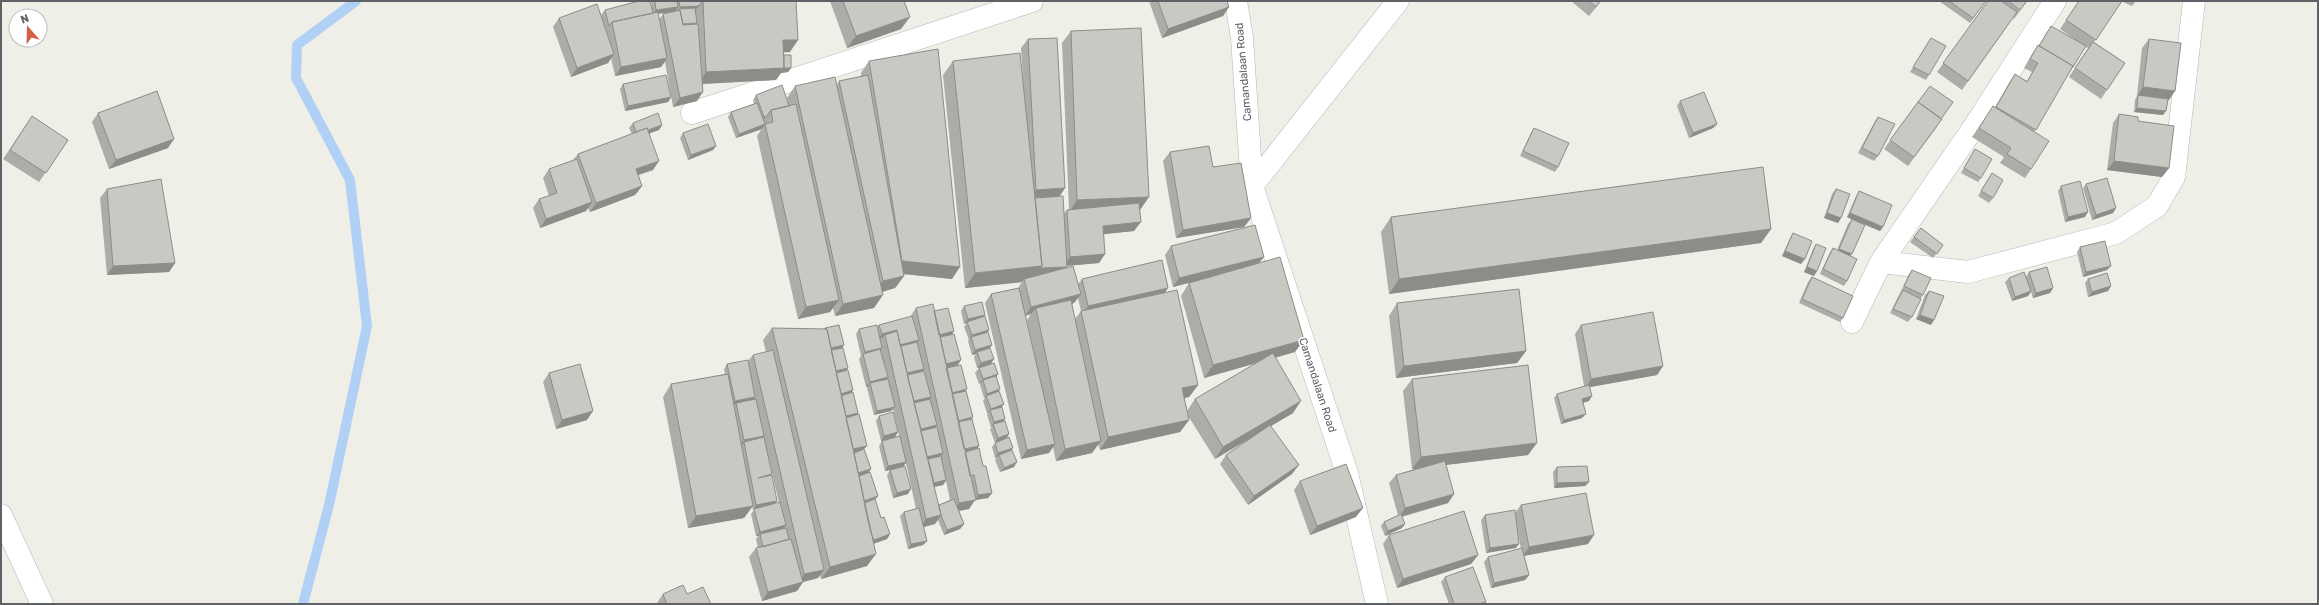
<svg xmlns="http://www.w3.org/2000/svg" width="2319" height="605" font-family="Rubik,sans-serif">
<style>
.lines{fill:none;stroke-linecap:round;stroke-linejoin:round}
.stream{stroke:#b0d1f5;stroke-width:10}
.minor-casing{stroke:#b4b6ba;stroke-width:23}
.minor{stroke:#fff;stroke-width:22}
.wall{fill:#aeaca8;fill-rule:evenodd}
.shaded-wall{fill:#8d8c88}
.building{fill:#cac8c3;stroke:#8d8c88}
.labels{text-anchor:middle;stroke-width:3;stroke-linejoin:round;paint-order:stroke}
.street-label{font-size:11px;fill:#5e6165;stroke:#fff}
</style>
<rect width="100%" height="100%" fill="#efeee7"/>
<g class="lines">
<path class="stream" d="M303 604 329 505 367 326 350 180 296 78 297 45 356 1"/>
<g class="minor-casing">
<path id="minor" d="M1236 1 1242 38 1252 186 1347 473 1377 604
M692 113 1032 1
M1252 186 1398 1
M1881 262 1968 272 2116 233 2157 206 2174 177 2194 1
M1852 322 1881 262 1976 124 2055 1
M1 515 42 604"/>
</g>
<use href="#minor" class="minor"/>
</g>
<path class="wall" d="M651 1H796L790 52H783L784 55 791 68 788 72 781 73 776 80 703 84 697 101 673 107 665 62 661 67 615 76 611 58 608 63 571 77 553 27 559 18 603 22 601 15 605 10 652 7ZM673 12 663 14 659 20 658 14Z
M830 1H904L901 29 847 48Z
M1149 1H1227L1229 7 1223 16 1162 38Z
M1571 1H1601L1589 16Z
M1939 1H1986L1970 23Z
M1988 1H2027L2014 19 2013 18 1962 90 1937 72Z
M2079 1H2122L2094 42 2125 63 2101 99 2069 77 2088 48 2085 46 2073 67 2070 72H2069L2034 132 2031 169 2025 178 2000 163 2004 157 1972 137 1993 106 1995 107 2009 83 2015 74 2027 81 2032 72 2024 68 2032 54 2038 45H2039L2051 26 2078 42 2060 29Z
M2124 1H2136L2132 6 2123 2Z
M1071 31 1140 210 1134 231 1103 234 1105 254 1099 263 1067 266 1065 269 1078 284 1082 279 1165 293 1198 385 1189 397 1184 398 1187 411 1195 399 1257 363 1204 378 1181 296 1189 283 1208 278 1173 287 1165 255 1171 246 1264 257 1259 263 1295 352 1276 357 1293 413 1271 426 1292 474 1248 505 1220 464 1226 455 1249 439 1215 459 1187 414 1189 420 1180 432 1100 450 1098 444 1092 453 1056 461 1053 447 1049 453 1021 459 985 303 991 294 1018 288 1022 282 965 288 943 75 953 61 1024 93 1021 48 1028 39 1065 188 1059 197 1064 213 1067 210 1069 209 1062 43ZM1078 298 1081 311 1075 319 1072 304 1074 303ZM1031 314 1027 320 1034 354 1025 316Z
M1931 38 1929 75 1926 80 1910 72Z
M2149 39 2169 100 2168 99 2163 115 2134 112 2135 100 2137 96 2142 48Z
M869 61 952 279 904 274V276L895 288 882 292 874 308 835 316 833 308 830 312 798 319 757 136 763 127 762 129 736 138 728 117 731 112 754 104 753 100 756 95 788 102 787 98 795 86 837 85 839 81 861 76V73Z
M623 84 671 97 668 102 625 111 620 89Z
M1680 101 1717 124 1713 128 1689 138 1677 106Z
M1918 102 1941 119 1936 128 1908 166 1884 149Z
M98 113 168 148 109 169 92 122Z
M2119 114 2169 168 2162 177 2107 170 2113 123Z
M32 116 68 140 39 182 3 159Z
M1878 117V156L1874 161 1858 153 1875 121Z
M633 123 662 125 659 130 649 133 653 170 638 175 642 186 635 195 590 212 588 208 586 211 540 228 533 208 539 199 549 196 543 178 549 169 573 160 578 154 632 134 629 128Z
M1534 128 1558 167 1555 172 1520 156 1531 133Z
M683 133 716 146 713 150 688 160 680 138Z
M1975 149 1981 178 1978 182 1961 173Z
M1170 152 1213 167 1251 218 1244 227 1176 238 1163 161Z
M1992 173 1993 198 1989 203 1978 196Z
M2086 184 2116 208 2113 213 2092 220 2083 188Z
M2061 186 2085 217 2065 222 2058 191Z
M107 189 175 263 169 272 107 275 100 198Z
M1836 189 1841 218 1838 223 1824 218 1832 194Z
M1859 191 1883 227 1880 231 1858 222 1850 256 1847 281 1844 286 1820 274 1830 252 1833 248 1837 250 1848 224 1852 220 1847 217 1856 196Z
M1391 217 1771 229 1761 243 1389 294 1381 232Z
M1921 228 1943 245 1933 258 1910 242Z
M1793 233 1801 264 1782 256 1790 238Z
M1816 244 1814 276 1804 272 1813 249Z
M2080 247 2107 270 2083 277 2077 252Z
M1912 270 1923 295 1921 298 1912 317 1908 322 1890 313 1901 291 1909 274Z
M2029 272 2053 288 2050 293 2033 298 2031 292 2028 296 2012 301 2005 282 2009 278 2026 277Z
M1812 277 1843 318 1840 322 1799 303 1808 282Z
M2088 279 2111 286 2108 291 2088 297 2085 283Z
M1929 291 1931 325 1916 319 1925 295Z
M1397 303 1526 351 1517 363 1396 378 1389 316Z
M964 306 984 316 989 330 988 332 992 345 990 348 991 364 977 368 974 357 976 354 972 355 968 341 969 340 964 327 967 323 964 324 961 311Z
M916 308 934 311 952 334 958 365 946 368 967 389 965 391 973 417 972 419 979 446 977 448 992 493 988 498 975 500 969 509 959 511 964 524 960 529 944 535 938 520 935 524 923 527 927 541 923 545 908 549 900 516 904 512 916 509 906 463 903 467 908 494 893 498 887 475 890 470 899 468 885 471 879 446 882 441 899 436 893 409 891 411 874 415 867 388 868 387H866L859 359 861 356 856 334 859 329 877 327 879 325 910 317ZM946 481 950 500 939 505 934 487 943 485Z
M1581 325 1663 366 1657 375 1590 387 1589 401 1583 403 1582 418 1561 424 1554 398 1557 394 1584 386 1575 334Z
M772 328 824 329 825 328 844 345 842 348 848 368 846 371 858 413 857 415 864 449 871 469 869 472 878 496 875 500 881 518 890 534 887 539 873 544 867 566 821 579 820 575 818 578 803 582 797 591 762 601 749 557 756 548H758L756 539 758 536H756L751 514 754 510H753L752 506 744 518 688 528 663 397 671 384 725 374 724 369 727 364 748 361 753 355 766 352 763 340ZM768 455 779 503 775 504Z
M979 368 998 374 996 377 999 392 1004 404 1002 407 1006 439 1012 450 1014 467 1000 472 995 460 997 457 995 458 992 447 995 443 990 429 992 427H991L987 415 988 413H987L983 401 985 398H984L980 385 981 383 979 384 975 373Z
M549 373 587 420 556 429 543 382Z
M1412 379 1528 455 1446 465 1454 494 1448 503 1402 517V528L1385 536 1381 526 1384 522 1398 515 1389 483 1396 475 1415 469H1412L1403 391Z
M879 416 898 432 895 437 881 441 876 421Z
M1557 467 1589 482 1585 486 1554 488 1553 472Z
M1300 481 1356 517 1310 535 1294 490Z
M1521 505 1588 544 1524 556 1529 575 1525 580 1491 588 1484 562 1488 557 1521 549 1516 522V548L1486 553 1481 520 1485 515 1515 513Z
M1389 535 1478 555 1471 564 1397 588 1383 544Z
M1445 577 1486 602 1484 604H1449L1441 582Z
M663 594H687L711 604H657V603Z"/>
<path class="shaded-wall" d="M699 6 695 10 679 9 680 7Z
M678 7 675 12 653 14 656 10Z
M1229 7 1223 16 1162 38 1168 29Z
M910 17 901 29 847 48 856 36Z
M783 40H798L790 52 774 53Z
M614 54 608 63 571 77 577 68Z
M667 58 661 67 615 76 621 67Z
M791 68 788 72 781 73 776 80 698 84 706 72Z
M2143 87 2175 91 2169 100 2138 96V95L2137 96Z
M703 92 697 101 673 107 680 98Z
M671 97 668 102 625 111 628 106Z
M2137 108 2166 111 2163 115 2134 112Z
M767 116 763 120 761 121 764 117Z
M765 124 762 129 736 138 739 134Z
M1717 124 1713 128 1689 138 1693 133Z
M662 125 659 130 634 139 637 135Z
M174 139 168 148 109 169 116 160Z
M716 146 713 150 688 160 691 155Z
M659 161 653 170 629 178 636 169Z
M2114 161 2169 168 2162 177 2107 170Z
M642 186 635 195 590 212 596 203Z
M1065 188 1059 197 1030 199 1036 190Z
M1149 197 1140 210 1069 213 1077 200Z
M592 202 586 211 540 228 546 219Z
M2116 208 2113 213 2092 220 2096 215Z
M2088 212 2085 217 2065 222 2068 217Z
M1827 213 1841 218 1838 223 1824 218Z
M1850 213 1883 227 1880 231 1847 217Z
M1251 218 1244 227 1176 238 1183 230Z
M1141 222 1134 231 1096 235 1103 226Z
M1771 229 1761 243 1389 294 1399 279Z
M1839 249 1852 254 1848 259 1836 254Z
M1785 251 1805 259 1801 264 1782 256Z
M1105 254 1099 263 1064 266 1070 257Z
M1264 257 1257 265 1173 287 1179 278Z
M902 261 960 267 952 279 894 273Z
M175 263 169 272 107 275 113 266Z
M1042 266 1067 267 1060 276 1024 279 1022 282 965 288 975 273Z
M2111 266 2107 270 2083 277 2086 272Z
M1807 267 1817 271 1814 276 1804 272Z
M904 276 895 288 875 294 883 281Z
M2111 286 2108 291 2088 297 2092 292Z
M1168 288 1162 297 1082 315 1088 306Z
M2053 288 2050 293 2033 298 2036 293Z
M2031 291 2028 296 2012 301 2015 297Z
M1081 294 1074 303 1037 313 1036 308 1031 314 1025 316 1031 307Z
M883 295 874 308 835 316 843 304Z
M839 300 830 312 798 319 806 307Z
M985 315 982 320 967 322V323L964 324 968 319Z
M1920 315 1934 320 1931 325 1916 319Z
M897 330 893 335H885L882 338 878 339 882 334Z
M989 330 986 334 971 337 968 340 972 335Z
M954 331 951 336 937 340V336Z
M919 340 915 345 900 349V345Z
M1304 340 1295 352 1204 378 1213 365Z
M844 345 841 350 829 353 830 348Z
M992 345 989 349 977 352 976 354 972 355 975 350Z
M882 348 879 353 863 355 865 352Z
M1526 351 1517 363 1396 378 1404 366Z
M994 359 991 364 977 368 981 363Z
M961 360 958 365 940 369 944 365Z
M1663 366 1657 375 1585 388 1591 379Z
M848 368 845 372 834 375 833 371Z
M924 369 920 374 906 378V374Z
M998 374 995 379 983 380 981 383 979 384 983 379Z
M888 377 885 382 870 383 868 387H866L870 382Z
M1198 385 1189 397 1173 400 1182 388Z
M967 389 963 394 951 397 950 393Z
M1000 389 997 394 986 396 984 398 987 394Z
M853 390 850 395 839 398V394Z
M1592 396 1589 401 1578 404 1582 399Z
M755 397 752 402 736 403 734 405 732 406 735 401Z
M931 397 928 402 912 405V401Z
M1301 401 1293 413 1215 459 1223 447Z
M1004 404 1000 409 990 410 988 413H987L991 409Z
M895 407 891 411 874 415 877 411Z
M593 411 587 420 556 429 562 420Z
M858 413 855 418 844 420V416Z
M1586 414 1582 418 1561 424 1564 420Z
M973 417 969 422 957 425V421Z
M1005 419 1002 423 993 424 992 427H991L994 422Z
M1189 420 1180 432 1100 450 1108 437Z
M937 425 934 429 920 433 918 430Z
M898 432 895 437 881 441 884 436Z
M1009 434 1006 439 995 443 998 438Z
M764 436 761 440 744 442 742 445H740L744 440Z
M1101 441 1092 453 1056 461 1065 449Z
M1537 443 1528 455 1412 469 1421 457Z
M1055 444 1049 453 1021 459 1027 450Z
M867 446 863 450 848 454 851 449Z
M979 446 976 450 963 454V450Z
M1013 448 1010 453 999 455 997 457 995 458 998 453Z
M943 453 940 458 928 461 926 457Z
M906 462 903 467 885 471 888 466Z
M1017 462 1014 467 1000 472 1004 468Z
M1299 465 1292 474 1248 505 1254 496Z
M871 469 867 474 855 478 856 474Z
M946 480 943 485 929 488 933 483Z
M1589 482 1585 486 1554 488 1557 483Z
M911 489 908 494 893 498 897 493Z
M992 493 988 498 975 500 969 509 953 512 959 503 975 500 978 495Z
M1454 494 1448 503 1399 517 1405 508Z
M878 496 874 500 860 506 863 501Z
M777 501 773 506 754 509 753 510 756 505Z
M753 506 744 518 688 528 696 516Z
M1363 508 1356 517 1310 535 1317 526Z
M941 515 935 524 920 528 926 519Z
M964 524 960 529 944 535 947 530Z
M1405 524 1402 528 1385 536 1388 531Z
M786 525 783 530 760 534 758 536H756L760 532Z
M890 534 887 539 870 545 874 540Z
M1594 535 1588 544 1523 556 1529 547Z
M927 541 923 545 908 549 911 544Z
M1519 544 1516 548 1486 553 1490 548Z
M876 554 867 566 821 579 830 567Z
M1478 555 1471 564 1397 588 1403 579Z
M824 570 818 578 803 582 797 591 762 601 768 592 798 583 804 574Z
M1529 575 1525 580 1491 588 1494 583Z"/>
<path class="building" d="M639 1H650L653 13 612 22 609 26 605 10Z
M655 1H677L678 7 656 10Z
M679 1H702L699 6 680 7Z
M703 1H796L798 40H783L784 68 706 72Z
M843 1H904L910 17 856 36Z
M1158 1H1227L1229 7 1168 29Z
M1589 1H1600L1596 7Z
M1949 1H1986L1973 18Z
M1988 1H2001L2017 12 1968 81 1943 63Z
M2008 1H2027L2020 10Z
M2079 1H2122L2096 40 2066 20Z
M597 4 614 54 577 68 559 18Z
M695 8 697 23 683 24 680 10 679 11V9Z
M680 10 683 25 698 24 703 92 680 98 663 14Z
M658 12 667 58 621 67 612 22Z
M2051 26 2086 46 2073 67H2072L2073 66 2039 46Z
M1141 28 1149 197 1077 200 1071 31Z
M1057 38 1065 188 1036 190 1028 39Z
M1931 38 1946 46 1929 75 1913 67Z
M2149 39 2181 43 2175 91 2143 87Z
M2093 42 2125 63 2107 90 2075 68Z
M2038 45 2073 66 2036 130 1996 107 2015 74 2027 82 2038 63 2030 59Z
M938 49 960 267 902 261 869 61Z
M1020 53 1042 266 975 273 953 61Z
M784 55H791V68H784Z
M666 75 671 97 628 106 623 84Z
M868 75 904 276 883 281 839 81Z
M835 77 883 295 843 304 795 86Z
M782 85 789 106 771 110 767 116 764 117 756 95Z
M1930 86 1953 102 1941 119 1918 102Z
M157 91 174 139 116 160 98 113Z
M1704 92 1717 124 1693 133 1680 101Z
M2138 95 2168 99 2166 111 2137 108Z
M1918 102 1942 119 1914 157 1890 140Z
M757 103 765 124 739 134 731 112Z
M796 104 839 300 806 307 765 124 773 122 771 110Z
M1993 106 2049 141 2031 169 2007 154 2011 148 1979 128Z
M658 113 662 125 648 130 647 128 636 132 633 123Z
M2119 114 2138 117V121L2174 126 2169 168 2114 161Z
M32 116 68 140 46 173 10 150Z
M1878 117 1895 124 1878 156 1862 148Z
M708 124 716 146 691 155 683 133Z
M647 128 659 161 636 169 642 186 596 203 578 154Z
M1534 128 1569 143 1558 167 1523 151Z
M1209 146 1213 167 1241 163 1251 218 1183 230 1170 152Z
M1975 149 1992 159 1981 178 1964 168Z
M577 159 592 202 546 219 539 199 557 193 549 169Z
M1763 167 1771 229 1399 279 1391 217Z
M1992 173 2003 180 1993 198 1981 191Z
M2107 178 2116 208 2096 215 2086 184Z
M161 179 175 263 113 266 107 189Z
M2080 181 2088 212 2068 217 2061 186Z
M1836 189 1850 194 1841 218 1827 213Z
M1859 191 1892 205 1883 227 1850 213Z
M1063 196 1067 267 1041 268 1042 266 1035 198Z
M1139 203 1141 222 1103 226 1105 254 1070 257 1067 210Z
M1852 219 1865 225 1852 254 1839 249Z
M1255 225 1264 257 1179 278 1171 246Z
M1921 228 1943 245 1937 254 1914 237Z
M1793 233 1812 241 1805 259 1785 251Z
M2105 241 2111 266 2086 272 2080 247Z
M1816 244 1826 248 1817 271 1807 267Z
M1833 248 1857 259 1847 281 1823 269Z
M1280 257 1304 340 1213 365 1189 283Z
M1162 260 1168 288 1088 306 1082 279Z
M1073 266 1081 294 1031 307 1024 279Z
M2047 267 2053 288 2036 293 2029 272Z
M1912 270 1931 278 1923 295 1904 286Z
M2024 272 2031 291 2015 297 2009 278Z
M2107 273 2111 286 2092 292 2088 279Z
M1812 277 1853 296 1843 318 1802 299Z
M1019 288 1055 444 1027 450 991 294Z
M1519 289 1526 351 1404 366 1397 303Z
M1177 290 1198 385 1182 388 1189 420 1108 437 1081 311Z
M1903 290 1921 299 1912 317 1893 309Z
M1929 291 1944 296 1934 320 1920 315Z
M1071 300 1101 441 1065 449 1036 308Z
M982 302 985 315 968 319 964 306Z
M933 304 976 500 959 503 916 308Z
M948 308 954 331 939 335 934 311Z
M1653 312 1663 366 1591 379 1581 325Z
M912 316 919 340 900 345 897 330 882 334 879 325Z
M985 316 989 330 972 335 967 322Z
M839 325 844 345 831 348 827 329H825V328Z
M877 325 882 348 865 352 859 329Z
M772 328 827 329 876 554 830 567Z
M897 331 941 515 926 519 885 335Z
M988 332 992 345 975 350 971 337Z
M954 334 961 360 946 364 940 337Z
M917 342 924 369 907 373 901 346Z
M843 348 848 368 836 371 831 350Z
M990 348 994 359 981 363 977 352Z
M880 349 888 377 870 382 863 354Z
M773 350 824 570 804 574 753 355Z
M1273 353 1301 401 1223 447 1195 399Z
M748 360 755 397 735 401 727 364Z
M994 363 998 374 983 379 979 368Z
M580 364 593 411 562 420 549 373Z
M961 365 967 389 952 393 946 368Z
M1528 365 1537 443 1421 457 1412 379Z
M848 370 853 390 841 394 836 373Z
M924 371 931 397 914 401 907 375Z
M728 374 753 506 696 516 671 384Z
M996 376 1000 389 987 394 983 380Z
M888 379 895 407 877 411 870 383Z
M1589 385 1592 396 1582 399 1586 414 1564 420 1557 394Z
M966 391 973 417 958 421 952 394Z
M999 391 1004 404 991 409 986 396Z
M853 392 858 413 846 416 841 396Z
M756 399 764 436 744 440 736 403Z
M930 399 937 425 921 429 914 403Z
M1002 407 1005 419 994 422 990 410Z
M893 412 898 432 884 436 879 416Z
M859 414 867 446 853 449 846 418Z
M972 419 979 446 964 449 958 422Z
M1005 421 1009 434 998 438 993 424Z
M1270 425 1299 465 1254 496 1226 455Z
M937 427 943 453 927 457 921 431Z
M900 436 906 462 888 466 882 441Z
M764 437 772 474 758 478 772 475 777 501 756 505 744 442Z
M1009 437 1013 448 998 453 995 443Z
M979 448 983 466H986L992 493 978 495 974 475 970 476 965 452Z
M864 449 871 469 858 473 854 453Z
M1012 450 1017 462 1004 468 999 455Z
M941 456 946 480 934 483 928 459Z
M1445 461 1454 494 1405 508 1396 475Z
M1346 464 1363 508 1317 526 1300 481Z
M905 466 911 489 897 493 890 470Z
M1587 466 1589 482 1557 483V467Z
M870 472 878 496 864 501 859 476Z
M1586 493 1594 535 1529 547 1521 505Z
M875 499 881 518 884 517 890 534 874 540 871 533 864 503Z
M954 499 964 524 947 530 941 515 939 505Z
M780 502 786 525 760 532 754 509Z
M919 508 927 541 911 544 904 512Z
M1515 510 1519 544 1490 548 1485 515Z
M1464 511 1478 555 1403 579 1389 535Z
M1401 514 1405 524 1388 531 1384 522Z
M786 528 789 539 763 547 760 534Z
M791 539 803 582 768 592 756 548Z
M1522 548 1529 575 1494 583 1488 557Z
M1473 567 1486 602 1478 604H1454L1445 577Z
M683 585 687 594 703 587 711 604H667L663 594Z"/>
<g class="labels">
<g class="street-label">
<text transform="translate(1243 72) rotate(-95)" y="4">Camandalaan Road</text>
<text transform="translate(1318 385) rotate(72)" y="4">Camandalaan Road</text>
</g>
</g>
<rect width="2319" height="605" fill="none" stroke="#5e6165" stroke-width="4"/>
<g transform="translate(28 28) rotate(340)"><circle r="19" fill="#ffffff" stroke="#bfc0c1"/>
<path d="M0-3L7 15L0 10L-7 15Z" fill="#d65d46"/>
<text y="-6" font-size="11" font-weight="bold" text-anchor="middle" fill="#5e6165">N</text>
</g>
</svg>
